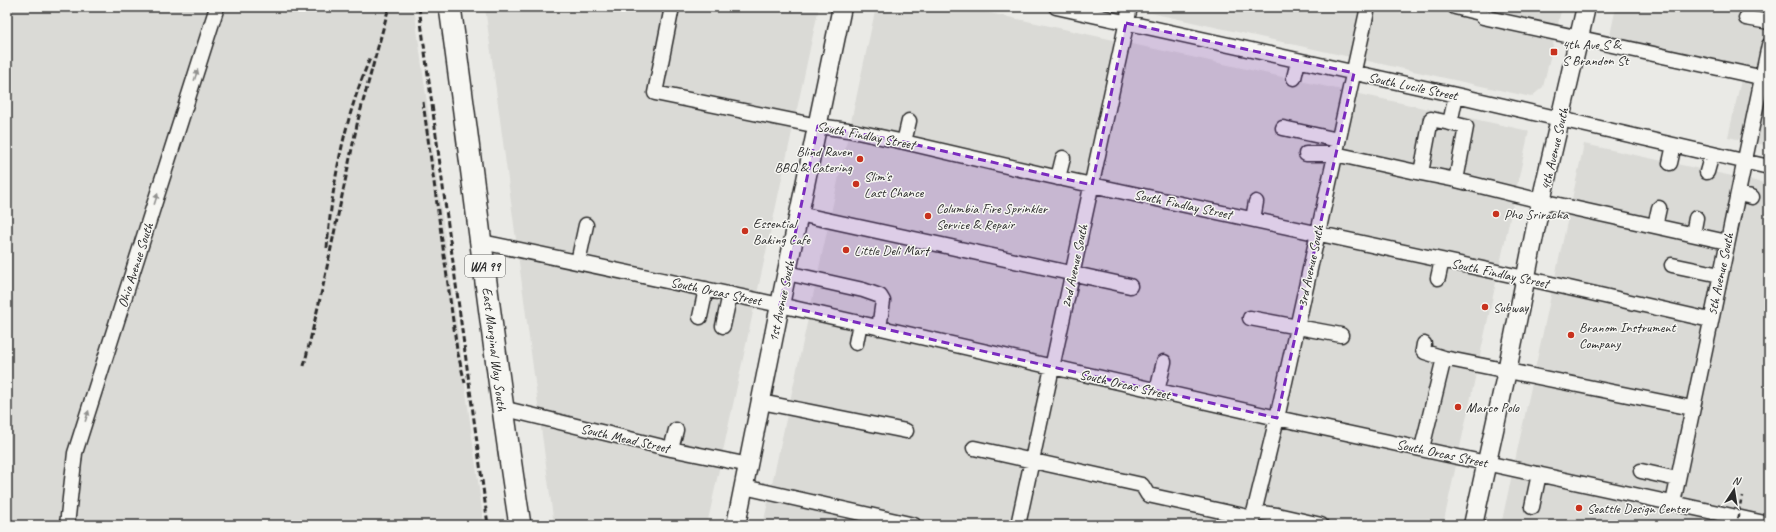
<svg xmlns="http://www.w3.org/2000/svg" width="1776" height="532" font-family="Caveat,sans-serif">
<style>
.built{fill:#dadad6}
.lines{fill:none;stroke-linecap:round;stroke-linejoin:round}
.minor-casing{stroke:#2b2b2b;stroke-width:17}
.major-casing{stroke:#2b2b2b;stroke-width:21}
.highway-casing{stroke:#2b2b2b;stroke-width:24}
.minor{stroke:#f6f6f2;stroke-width:14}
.major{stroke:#f6f6f2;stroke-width:18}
.highway{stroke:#f6f6f2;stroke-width:21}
.rail{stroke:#2b2b2b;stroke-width:3;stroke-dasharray:6 3;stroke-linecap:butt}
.path-bridge{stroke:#2b2b2b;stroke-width:2.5;stroke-dasharray:4 3;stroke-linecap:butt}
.oneway{fill:#90908e}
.marked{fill:#7b2cbf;fill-opacity:0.2;stroke:#7b2cbf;stroke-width:3;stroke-dasharray:8 5;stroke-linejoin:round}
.poi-dot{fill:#c8321e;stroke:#f6f6f2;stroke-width:1.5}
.labels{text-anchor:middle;stroke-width:3;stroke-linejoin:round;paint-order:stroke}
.shield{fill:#f6f6f2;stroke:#686867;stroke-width:1}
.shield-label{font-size:13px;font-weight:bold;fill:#2b2b2b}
.poi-label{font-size:14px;fill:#2b2b2b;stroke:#f6f6f2;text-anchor:start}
.street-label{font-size:14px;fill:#2b2b2b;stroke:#f6f6f2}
</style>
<rect width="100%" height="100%" fill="#eaeae6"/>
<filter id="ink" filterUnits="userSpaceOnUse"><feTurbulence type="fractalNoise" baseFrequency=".025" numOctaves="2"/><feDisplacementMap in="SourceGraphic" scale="8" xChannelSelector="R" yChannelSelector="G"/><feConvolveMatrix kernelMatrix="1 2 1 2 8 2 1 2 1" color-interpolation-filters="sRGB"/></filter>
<g filter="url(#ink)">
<path class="built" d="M7 7H414L484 525H7Z
M485 7H819L707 525H554Z
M876 7H963L1529 131 1443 525H763Z
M1124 7H1562L1543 87 1531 97Z
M1616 7H1769V146L1728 137 1742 76 1608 45Z
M1584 144 1769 184V525H1501Z"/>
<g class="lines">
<g class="minor-casing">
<path id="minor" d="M672 7 655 93 818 126 848 130 904 142 1050 176 1525 278 1710 320
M1056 7 1456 95 1769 167
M1455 7 1480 13 1483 17 1769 79
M1746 18 1769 22
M1294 78 1298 61
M1450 123 1466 127 1456 180 1421 173 1431 119 1450 123 1456 95
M1283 128 1338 140
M904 142 909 121
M1306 154H1335L1421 173
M1670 163 1674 145
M1707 172 1712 154
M1058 178 1063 158
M1456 180 1541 201 1727 242
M1738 194 1752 197
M799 214 1130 286
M1253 219 1256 202
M1655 226 1659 208
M1693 234 1696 218
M482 242 780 305 1277 418 1769 524
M578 262 586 225
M1672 265 1720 275
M787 273 863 290 880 296 883 301 879 328
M1438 278 1442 260
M700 317 706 289
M1250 318 1341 335
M723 326 730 294
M856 343 860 323
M1424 344 1423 350 1425 352 1444 358 1692 408
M1157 391 1164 362
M761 402 906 431
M502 408 671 449 749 465
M974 448 1142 485 1148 495 1253 518
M1422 448 1444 358
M671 449 676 430
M1641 471 1677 479
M744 487 914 525
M1673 503 1769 45
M1532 507 1539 474
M1254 512 1277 515 1321 525
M67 525 75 453 217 7
M1018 525 1130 7
M1251 525 1277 418 1368 7"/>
</g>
<g class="major-casing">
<path id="major" d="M736 525 780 305 842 7
M1473 525 1507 371 1541 201 1586 7"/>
</g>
<g class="highway-casing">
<path id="highway" d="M450 7C474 180 493 353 520 525"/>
</g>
<use href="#minor" class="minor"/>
<use href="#major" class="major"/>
<use href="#highway" class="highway"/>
<path class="rail" d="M419 7 488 525
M423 102 457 350 465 383
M327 248C332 183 345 116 371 56
M304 366 323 286 358 120 389 7"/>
<path class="path-bridge" d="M1736 525 1742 496"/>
</g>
<defs><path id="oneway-solid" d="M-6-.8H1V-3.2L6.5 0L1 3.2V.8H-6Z"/></defs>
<g class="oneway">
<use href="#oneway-solid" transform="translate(196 75) rotate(-72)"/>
<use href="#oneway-solid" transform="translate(156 199) rotate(-72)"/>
<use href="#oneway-solid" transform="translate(87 416) rotate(-72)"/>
</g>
</g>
<path class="marked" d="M1126 23 1354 73 1277 418 780 305 818 126 904 142 1092 185Z"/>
<g class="poi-dot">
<rect x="1550" y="48" width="8" height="8" rx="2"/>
<circle cx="860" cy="159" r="4"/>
<circle cx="856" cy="184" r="4"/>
<circle cx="1496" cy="214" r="4"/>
<circle cx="928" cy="216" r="4"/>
<circle cx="745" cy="231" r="4"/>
<circle cx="846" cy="250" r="4"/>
<circle cx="1485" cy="307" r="4"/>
<circle cx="1571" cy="335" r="4"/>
<circle cx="1458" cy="407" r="4"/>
<circle cx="1579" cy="508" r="4"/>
</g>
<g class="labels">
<rect class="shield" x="465" y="255" width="40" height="22" rx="3"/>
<g class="shield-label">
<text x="485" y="271">WA 99</text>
</g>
<g class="poi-label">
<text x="1562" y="49">4th Ave S &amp;<tspan x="1562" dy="16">S Brandon St</tspan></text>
<text x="852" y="156" text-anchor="end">Blind Raven<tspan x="852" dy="16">BBQ &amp; Catering</tspan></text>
<text x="864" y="181">Slim's<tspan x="864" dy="16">Last Chance</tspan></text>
<text x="936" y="213">Columbia Fire Sprinkler<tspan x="936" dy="16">Service &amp; Repair</tspan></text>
<text x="1504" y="219">Pho Sriracha</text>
<text x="753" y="228">Essential<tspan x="753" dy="16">Baking Cafe</tspan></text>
<text x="854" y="255">Little Deli Mart</text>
<text x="1493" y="312">Subway</text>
<text x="1579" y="332">Branom Instrument<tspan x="1579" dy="16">Company</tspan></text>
<text x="1466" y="412">Marco Polo</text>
<text x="1587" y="513">Seattle Design Center</text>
</g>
<g class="street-label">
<text transform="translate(1413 86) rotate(12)" y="5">South Lucile Street</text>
<text transform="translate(866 135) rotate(11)" y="5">South Findlay Street</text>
<text transform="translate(1554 149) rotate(-77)" y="5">4th Avenue South</text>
<text transform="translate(1183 204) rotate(12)" y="5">South Findlay Street</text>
<text transform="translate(135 265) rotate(-72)" y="5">Ohio Avenue South</text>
<text transform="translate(1074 266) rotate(-78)" y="5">2nd Avenue South</text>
<text transform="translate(1310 266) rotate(-78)" y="5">3rd Avenue South</text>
<text transform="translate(1500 273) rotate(12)" y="5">South Findlay Street</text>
<text transform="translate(1720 274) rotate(-78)" y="5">5th Avenue South</text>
<text transform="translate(716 291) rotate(12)" y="5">South Orcas Street</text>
<text transform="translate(781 301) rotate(-78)" y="5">1st Avenue South</text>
<text transform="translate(495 349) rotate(83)" y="5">East Marginal Way South</text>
<text transform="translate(1125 384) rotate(13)" y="5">South Orcas Street</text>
<text transform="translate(625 438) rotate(13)" y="5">South Mead Street</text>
<text transform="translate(1442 453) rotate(12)" y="5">South Orcas Street</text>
</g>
</g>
<rect width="1776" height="532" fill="none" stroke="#f6f6f2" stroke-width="24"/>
<rect x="12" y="12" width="1752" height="508" fill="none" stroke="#2b2b2b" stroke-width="1.5" filter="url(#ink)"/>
<g transform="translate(1734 490) rotate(12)" stroke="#f6f6f2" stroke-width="3" paint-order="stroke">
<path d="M0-3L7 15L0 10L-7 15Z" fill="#2b2b2b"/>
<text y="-6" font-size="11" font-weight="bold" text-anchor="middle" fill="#2b2b2b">N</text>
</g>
</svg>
